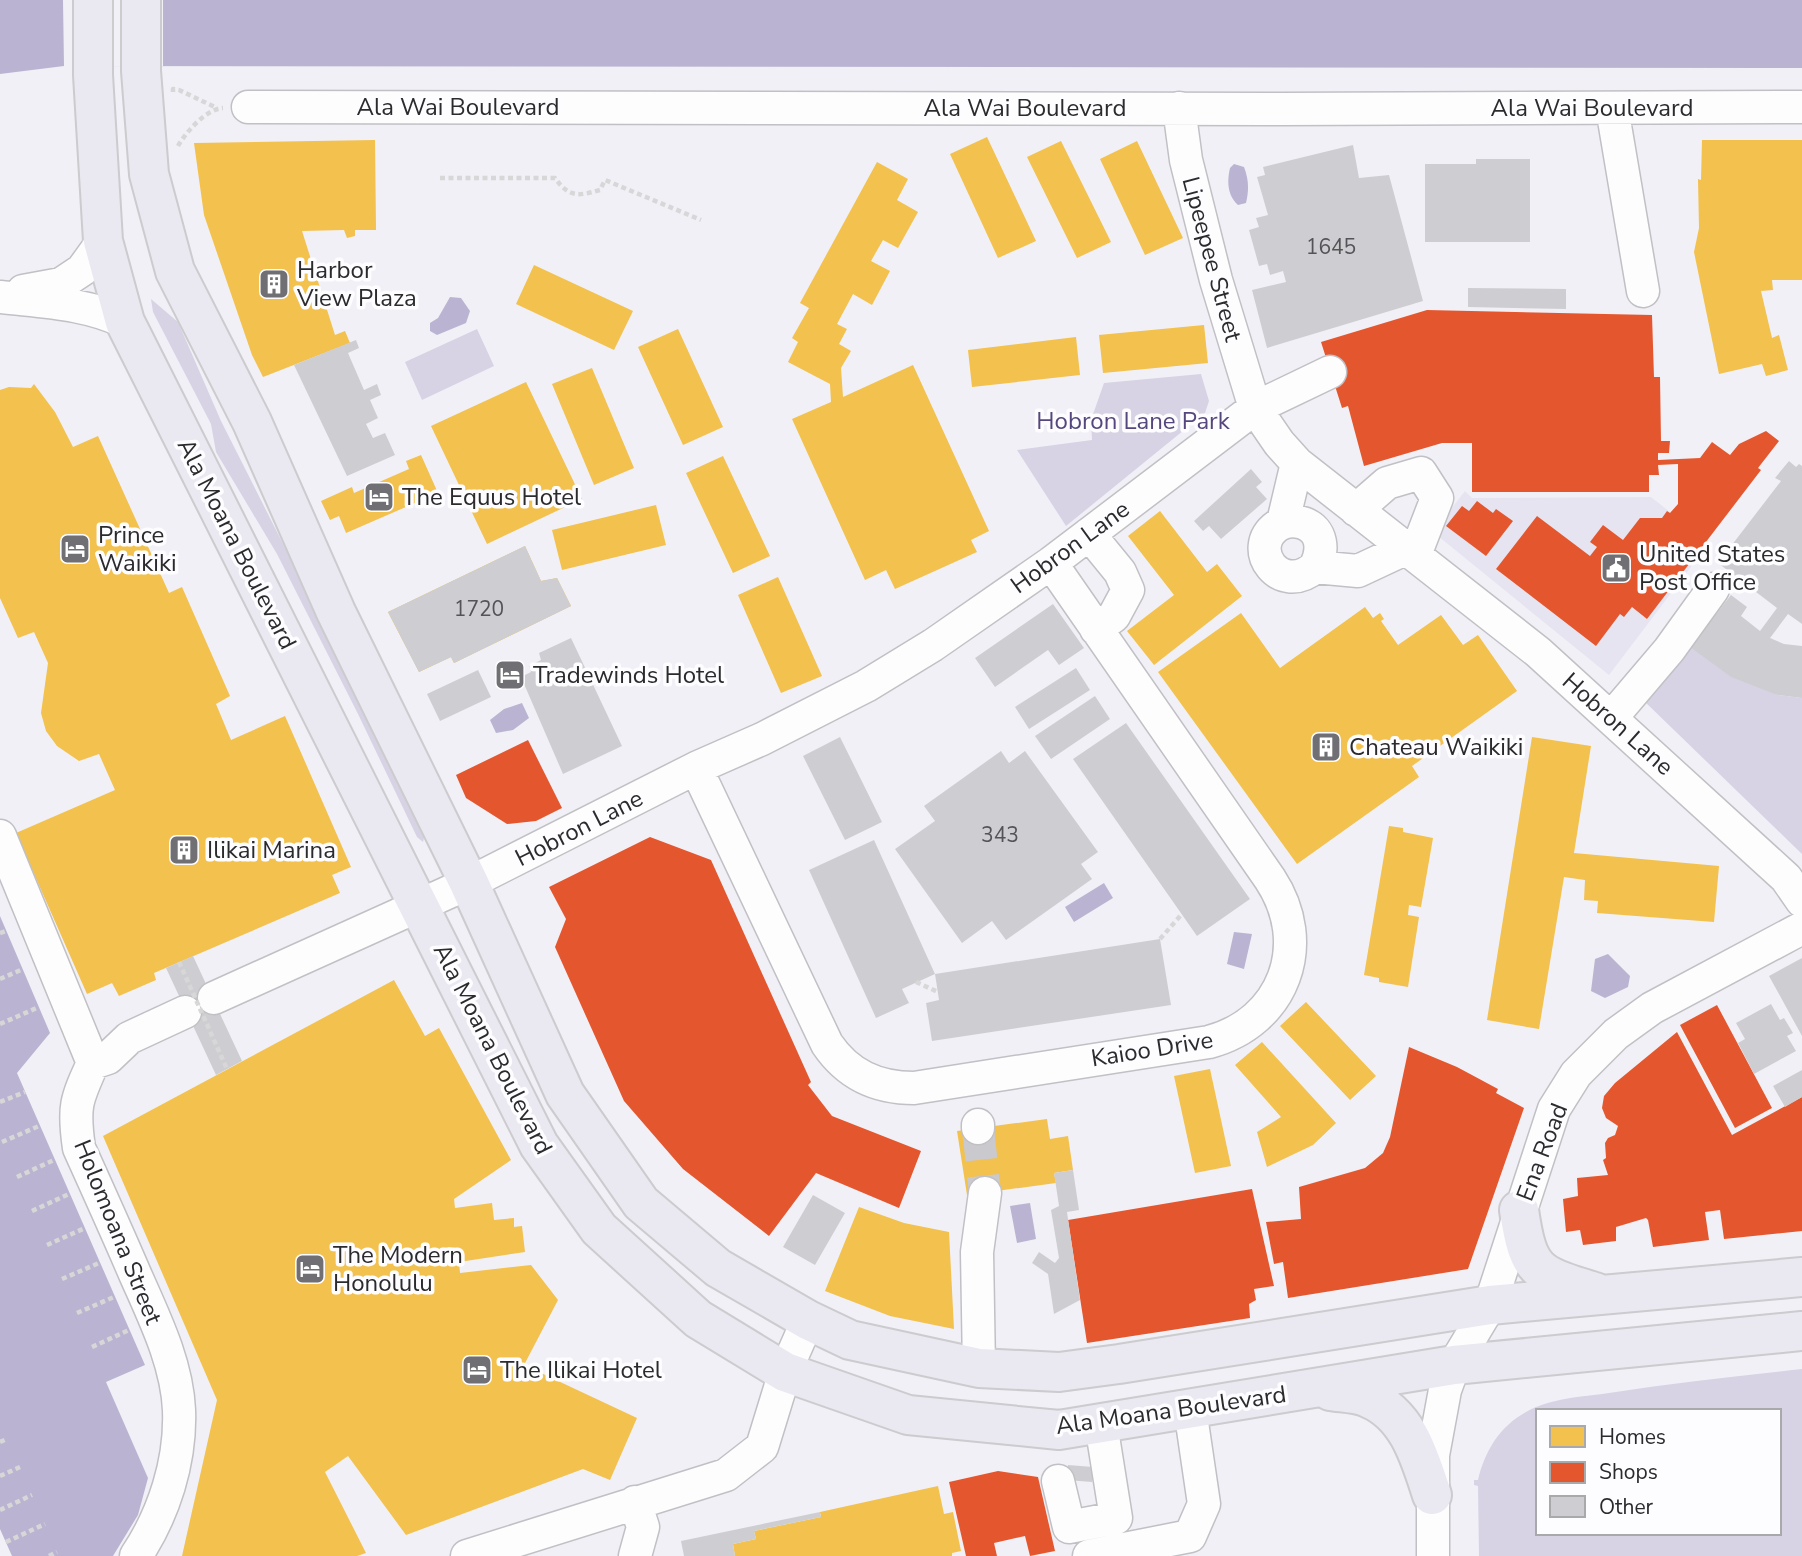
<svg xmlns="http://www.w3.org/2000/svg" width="1802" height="1556" font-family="'Nunito Sans',sans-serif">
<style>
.built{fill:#e6e4f0}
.green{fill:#d7d3e4;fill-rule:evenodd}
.water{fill:#bab4d2}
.pier{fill:#f1f0f6}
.homes{fill:#f2c14e}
.shops{fill:#e4572e}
.building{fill:#ceced2}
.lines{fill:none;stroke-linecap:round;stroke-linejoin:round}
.minor-tunnel{stroke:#c9c9ce;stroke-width:32;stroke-dasharray:32 16;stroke-linecap:butt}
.minor-casing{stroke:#c1c0c4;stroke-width:35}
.major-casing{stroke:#cccbce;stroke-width:42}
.path{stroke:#d8d7d8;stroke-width:4.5;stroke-dasharray:5 3.5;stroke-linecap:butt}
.minor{stroke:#fdfdfe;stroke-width:32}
.major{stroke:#eae8f1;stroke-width:38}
.path-bridge{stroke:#d8d7d8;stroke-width:4.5;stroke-dasharray:5 3.5;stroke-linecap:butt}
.labels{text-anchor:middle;stroke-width:7;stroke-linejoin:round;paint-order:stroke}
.number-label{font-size:21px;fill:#545457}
.street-label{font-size:24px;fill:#2b2b2e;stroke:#fdfdff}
.poi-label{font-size:24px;fill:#2b2b2e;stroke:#fdfdff;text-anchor:start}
.park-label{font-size:24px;fill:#55477d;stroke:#fdfdff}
</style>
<rect width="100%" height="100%" fill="#f1f0f6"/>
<path class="built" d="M1465 491 1472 498 1651 497 1709 543 1609 675 1433 532Z"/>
<path class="green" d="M151 299 178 322 221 421 322 621 425 834 423 842 417 837 358 714 277 554 216 452 211 424 153 312Z
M477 329 494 366 422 400 405 362Z
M1201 374 1209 401 1205 413 1066 526 1017 450 1092 440 1091 420 1104 383Z
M1690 647 1777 695 1802 698V854L1642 699Z
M1802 1369V1556H1479L1478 1486 1474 1485V1480H1478C1485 1451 1499 1427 1526 1412 1550 1398 1582 1397 1609 1393 1673 1383 1738 1376 1802 1369ZM1538 1411H1779V1533H1538Z"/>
<path class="water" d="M0 0H1802V68L64 66 0 74Z
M1234 164 1244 167C1249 180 1249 190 1246 203L1238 205C1227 195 1227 181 1230 168Z
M450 297 461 298 470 311 466 323 437 335 430 331V323L438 318Z
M522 703 529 718 513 730 496 733 490 720 504 709Z
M1104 883 1113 898 1074 922 1065 907Z
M0 916 50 1033 17 1073 145 1365 106 1382 148 1478 138 1515 113 1556H12L0 1529Z
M1234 932 1252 934 1244 969 1227 964Z
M1608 954 1630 976 1628 987 1605 998 1591 991 1595 959Z
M1030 1203 1036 1239 1017 1243 1010 1206Z"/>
<path class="pier" d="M63 0H163V66H64Z"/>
<path class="homes" d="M987 137 1036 241 998 258 950 154Z
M375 140 376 230H355V236L347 238 344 230 302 231 335 335 345 331 350 343 263 377 252 355 204 215 194 143Z
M1702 140H1802V280H1772L1773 290 1761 291 1772 338 1779 335 1788 370 1766 376 1762 364 1719 374 1694 252 1699 228 1698 179 1701 180Z
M1061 141 1111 242 1077 258 1027 157Z
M1137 141 1183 238 1145 255 1100 159Z
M877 162 908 179 897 200 918 212 898 248 883 240 871 261 890 271 872 305 853 294 837 324 847 329 839 344 851 351 841 368 843 397 913 365 989 531 971 540 977 552 895 589 886 570 865 580 792 419 831 402 830 384 788 362 798 342 792 338 809 308 800 303Z
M534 265 633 311 614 350 516 304Z
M1204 325 1208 363 1103 373 1099 335Z
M678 329 723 427 683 445 638 347Z
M1076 337 1080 375 972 387 968 350Z
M592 368 634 468 594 485 552 384Z
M526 382 582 499 487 544 431 426Z
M34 384 55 412 73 447 98 436 169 593 182 587 230 696 216 704 231 740 285 716 351 867 332 875 340 893 154 973 156 980 119 996 112 983 87 994 16 833 115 790 99 754 79 761 57 746 46 731 41 713 48 663 34 632 18 638 0 598V390L9 387 31 388Z
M421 455 438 493 346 533 339 516 330 520 321 501 352 487 354 493 409 469 406 461Z
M723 456 770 556 733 573 686 473Z
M656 505 666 545 562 570 552 530Z
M1160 511 1207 572 1217 564 1242 596 1154 665 1127 631 1174 595 1128 536Z
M525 546 541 581 557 578 571 606 454 663 451 657 419 672 388 612Z
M778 577 822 676 781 693 738 595Z
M1365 607 1373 618 1380 613 1384 619 1381 621 1398 645 1441 615 1463 645 1478 635 1517 691 1412 766 1419 777 1297 864 1158 672 1241 613 1280 668Z
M1532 737 1591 746 1574 853 1719 866 1714 922 1597 913 1598 901 1584 900 1585 880 1564 877 1539 1029 1487 1020Z
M1389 826 1403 828V832L1433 838 1421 907 1409 905 1408 915 1419 917 1408 987 1379 982V978L1364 975Z
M394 980 425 1036 439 1028 511 1160 454 1199 455 1208 492 1203 494 1220 514 1218V1227L522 1226 525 1252 459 1262 460 1273 531 1265 558 1300 524 1365 637 1418 610 1480 583 1469 406 1535 348 1456 325 1472 366 1553 357 1556H182L217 1400 103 1136Z
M1306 1002 1376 1076 1350 1100 1280 1026Z
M1262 1042 1336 1123 1313 1145 1267 1167 1257 1132 1281 1117 1235 1065Z
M1210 1069 1231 1166 1195 1173 1174 1076Z
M1047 1119 1050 1139 1068 1136 1073 1170 1054 1173 1056 1183 967 1195 957 1131Z
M859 1207 904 1223 949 1232 954 1329 890 1316 825 1291Z
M938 1486 944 1514 953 1512 961 1551 952 1553V1556H735L733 1544 756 1539 754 1531 821 1517 820 1512Z"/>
<path class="shops" d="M1427 310 1652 315 1654 377H1660L1661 441H1670L1669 453H1658V460L1700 458 1712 442 1730 455 1739 444 1766 431 1779 441 1758 468 1761 470 1647 619 1632 607 1624 617 1620 614 1596 646 1496 569 1537 516 1590 556 1597 547 1590 542 1603 525 1623 540 1640 518H1662L1667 511 1670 513 1678 504V464L1658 465 1659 475H1649V492H1472V443H1442L1364 466 1348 406 1342 408 1321 342Z
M1477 501 1493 513 1496 509 1513 521 1486 556 1446 526 1462 506 1469 511Z
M528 740 562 808 536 821 507 824 466 798 456 775Z
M650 837 711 860 811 1082 808 1085 832 1116 921 1151 899 1208 816 1173 769 1236 683 1169 624 1101 555 947 566 919 549 887Z
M1717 1005 1772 1108 1735 1128 1680 1025Z
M1677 1032 1732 1135 1802 1097V1231L1724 1239 1720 1210 1705 1212 1709 1240 1653 1247 1648 1220 1646 1218 1616 1227V1241L1583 1245 1580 1230 1566 1232 1563 1199 1578 1196 1577 1178 1608 1175 1603 1160 1606 1158 1605 1143 1608 1138 1615 1135 1618 1126 1606 1118 1602 1108 1604 1096 1615 1083Z
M1409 1047 1457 1067 1498 1089 1496 1093 1524 1108 1468 1269 1288 1298 1283 1262 1274 1264 1266 1222 1301 1219 1299 1187 1365 1168 1383 1153 1390 1137Z
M1252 1189 1274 1286 1254 1289 1256 1300 1249 1304 1250 1318 1087 1343 1068 1220Z
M998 1471 1038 1477 1055 1551 1030 1556 1025 1536 994 1543 997 1556H966L949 1482Z"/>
<path class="building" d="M1353 145 1359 178 1389 175 1423 301 1267 348 1252 290 1286 282 1283 271 1270 275 1267 264 1259 266 1249 230 1259 227 1256 218 1268 215 1257 177 1265 175 1263 167Z
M1476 159H1530V242H1425V164H1476Z
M1468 288 1566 289V309L1468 307Z
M356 340 359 348 348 353 364 390 377 384 381 395 370 400 378 418 366 424 373 438 385 433 395 455 347 476 294 365Z
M1789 461 1796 467 1799 464 1802 466V624L1788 614 1770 638 1784 644 1802 646V698L1777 695 1731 677 1690 647 1731 595 1747 607 1741 616 1760 631 1777 608 1718 563 1781 481 1775 478Z
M1251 469 1262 482 1256 487 1267 499 1221 539 1209 526 1203 531 1194 521Z
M525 546 541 581 557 578 571 606 454 663 451 657 419 672 388 612Z
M1053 604 1084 648 1059 665 1048 650 995 687 975 658Z
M571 638 622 746 563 774 521 677 531 672 529 666 541 660 539 653Z
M1076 668 1090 690 1029 729 1015 707Z
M478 670 491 697 440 721 427 694Z
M1095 696 1110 719 1051 759 1035 736Z
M1126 723 1250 899 1197 936 1073 759Z
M840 737 882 822 845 840 803 756Z
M1001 751 1009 763 1025 751 1098 852 1081 864 1092 879 1006 940 992 921 962 943 895 849 935 821 924 806Z
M874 840 935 974 902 989 909 1003 876 1018 809 870Z
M1160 939 1171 1005 932 1041 926 1003 939 1000 935 974Z
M193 956 242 1061 216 1075 166 968Z
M1802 958V1036L1769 976Z
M1771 1004 1780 1020 1784 1018 1793 1033 1787 1036 1796 1051 1754 1074 1738 1043 1745 1039 1736 1023Z
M1802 1070V1097L1785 1107 1773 1086Z
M1073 1170 1079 1210 1067 1212 1080 1300 1054 1314 1048 1274 1032 1263 1039 1252 1055 1263 1059 1258 1051 1210 1059 1206 1054 1173Z
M813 1195 845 1213 815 1265 783 1247Z
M1068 1465 1093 1467 1092 1482 1066 1480Z
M820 1512 821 1517 754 1531 756 1539 733 1544 735 1556H684L681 1541Z"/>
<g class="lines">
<path class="minor-tunnel" d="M978 1128 985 1193"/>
<g class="minor-casing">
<path id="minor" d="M248 107 1281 109 1802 107
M1179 108 1186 160 1216 280 1255 408 1279 443 1297 463 1538 652 1786 878 1802 901
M1612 108 1643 291
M23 291 61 284 82 270 103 241
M0 297C43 302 86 303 125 322
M1356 510 1387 483 1421 473 1437 498 1415 555
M1283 522 1297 463
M1089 534 1120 572 1128 590 1114 616 1096 629
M1315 567C1324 551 1323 530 1303 523 1294 520 1284 521 1277 526 1245 549 1281 597 1315 567L1358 571 1405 549
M1612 717 1669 650 1713 589
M696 768 827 1044C848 1075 877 1088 914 1088L1209 1042C1284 1022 1313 944 1270 879L1051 563
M0 836 93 1063C76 1100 73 1107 79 1148 98 1190 117 1232 135 1274 154 1317 177 1363 179 1410 181 1461 164 1514 136 1556
M214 998 469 883 696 768 762 739 866 686 933 645 1051 563 1255 408 1330 372
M93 1063 108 1058 129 1038 185 1012
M978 1125V1128
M979 1368 977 1252 985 1193
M1058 1481 1069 1527 1116 1518 1101 1424
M467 1556 726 1475 762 1447 785 1372 808 1320
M635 1556 643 1527 635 1502
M1089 1556 1190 1536 1204 1504 1190 1409
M1433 1556V1455L1445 1390 1454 1365 1490 1305 1554 1109 1576 1074 1616 1034 1652 1008 1802 928"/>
</g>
<g class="major-casing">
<path id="major" d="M93 0V75L103 241 125 322 539 1145 599 1229 698 1319 785 1372 908 1415 1059 1430 1454 1365 1802 1331
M141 0V71L149 174 175 271 252 422 336 612 469 883 565 1094 641 1203 718 1268 808 1320 850 1340 979 1368 1059 1372 1119 1364 1490 1305 1802 1277
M1519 1210C1528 1273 1537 1274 1595 1292
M1330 1391C1342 1393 1357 1393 1368 1398 1408 1414 1420 1458 1432 1495"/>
</g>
<path class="path" d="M173 92V89L179 90 217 108
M178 146C186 132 206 109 223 108
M440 178H555C569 198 579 196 600 190L605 180 701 220
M0 933 6 931
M1160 939 1182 914
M0 979 23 969
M916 982 938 992
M0 1024 39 1007
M0 1102 25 1092
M2 1142 39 1126
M17 1177 54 1160
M32 1211 69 1194
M47 1245 85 1228
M62 1279 99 1263
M77 1313 114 1297
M92 1347 129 1330
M0 1442 7 1439
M0 1476 20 1467
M0 1510 32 1495
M6 1542 45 1524
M49 1556 57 1552"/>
<use href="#minor" class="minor"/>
<use href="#major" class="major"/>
<path class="path-bridge" d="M179 962 227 1069"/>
</g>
<defs>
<g id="building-square" transform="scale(1.575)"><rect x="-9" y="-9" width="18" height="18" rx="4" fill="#707074" stroke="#fdfdff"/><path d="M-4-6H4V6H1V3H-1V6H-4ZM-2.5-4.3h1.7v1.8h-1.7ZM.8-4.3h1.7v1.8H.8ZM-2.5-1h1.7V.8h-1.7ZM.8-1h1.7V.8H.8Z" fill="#fff"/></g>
<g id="hotel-square" transform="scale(1.575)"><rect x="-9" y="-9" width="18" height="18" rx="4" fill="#707074" stroke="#fdfdff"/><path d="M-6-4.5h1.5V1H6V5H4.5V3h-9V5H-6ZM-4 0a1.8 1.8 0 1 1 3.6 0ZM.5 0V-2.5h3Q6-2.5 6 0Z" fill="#fff"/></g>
<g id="civic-square" transform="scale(1.575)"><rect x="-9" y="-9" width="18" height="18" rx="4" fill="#707074" stroke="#fdfdff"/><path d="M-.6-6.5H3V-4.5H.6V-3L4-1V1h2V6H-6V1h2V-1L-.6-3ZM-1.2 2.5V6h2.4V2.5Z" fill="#fff"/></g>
</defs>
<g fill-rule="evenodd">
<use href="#building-square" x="274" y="284"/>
<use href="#hotel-square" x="379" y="497"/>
<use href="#hotel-square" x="75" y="549"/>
<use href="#civic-square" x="1616" y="568"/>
<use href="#hotel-square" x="510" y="675"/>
<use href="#building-square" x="1326" y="747"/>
<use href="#building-square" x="184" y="850"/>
<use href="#hotel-square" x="310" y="1269"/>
<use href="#hotel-square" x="477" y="1370"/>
</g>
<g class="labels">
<g class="number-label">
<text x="1331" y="254">1645</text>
<text x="479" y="616">1720</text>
<text x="1000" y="842">343</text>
</g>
<g class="street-label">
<text x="458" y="115">Ala Wai Boulevard</text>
<text x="1025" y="116">Ala Wai Boulevard</text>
<text x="1592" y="116">Ala Wai Boulevard</text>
<text transform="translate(1212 259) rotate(75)" y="8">Lipeepee Street</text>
<text transform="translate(237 544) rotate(63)" y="8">Ala Moana Boulevard</text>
<text transform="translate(1070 547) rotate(-36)" y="8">Hobron Lane</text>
<text transform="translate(1618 724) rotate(42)" y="8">Hobron Lane</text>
<text transform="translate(579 828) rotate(-27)" y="8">Hobron Lane</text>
<text transform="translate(493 1049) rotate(63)" y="8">Ala Moana Boulevard</text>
<text transform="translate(1152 1049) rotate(-9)" y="8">Kaioo Drive</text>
<text transform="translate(1542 1152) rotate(-69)" y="8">Ena Road</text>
<text transform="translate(118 1232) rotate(68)" y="8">Holomoana Street</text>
<text transform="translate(1171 1410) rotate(-8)" y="8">Ala Moana Boulevard</text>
</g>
<g class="poi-label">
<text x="297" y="278">Harbor<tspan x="297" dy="28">View Plaza</tspan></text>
<text x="402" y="505">The Equus Hotel</text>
<text x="98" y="543">Prince<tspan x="98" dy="28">Waikiki</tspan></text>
<text x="1639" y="562">United States<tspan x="1639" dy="28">Post Office</tspan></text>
<text x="533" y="683">Tradewinds Hotel</text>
<text x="1349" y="755">Chateau Waikiki</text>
<text x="207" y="858">Ilikai Marina</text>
<text x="333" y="1263">The Modern<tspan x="333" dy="28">Honolulu</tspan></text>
<text x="500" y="1378">The Ilikai Hotel</text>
</g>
<g class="park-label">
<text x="1133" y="429">Hobron Lane Park</text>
</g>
</g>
<rect x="1536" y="1409" width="245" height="126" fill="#fdfdff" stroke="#a9a9ab" stroke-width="2"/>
<rect x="1550" y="1426" width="35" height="21" fill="#f2c14e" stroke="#a9a9ab" stroke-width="2"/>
<text x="1599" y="1444" font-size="21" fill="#2b2b2e">Homes</text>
<rect x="1550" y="1462" width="35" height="21" fill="#e4572e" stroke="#a9a9ab" stroke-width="2"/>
<text x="1599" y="1479" font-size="21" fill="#2b2b2e">Shops</text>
<rect x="1550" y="1496" width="35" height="21" fill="#ceced2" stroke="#a9a9ab" stroke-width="2"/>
<text x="1599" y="1514" font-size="21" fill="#2b2b2e">Other</text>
</svg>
